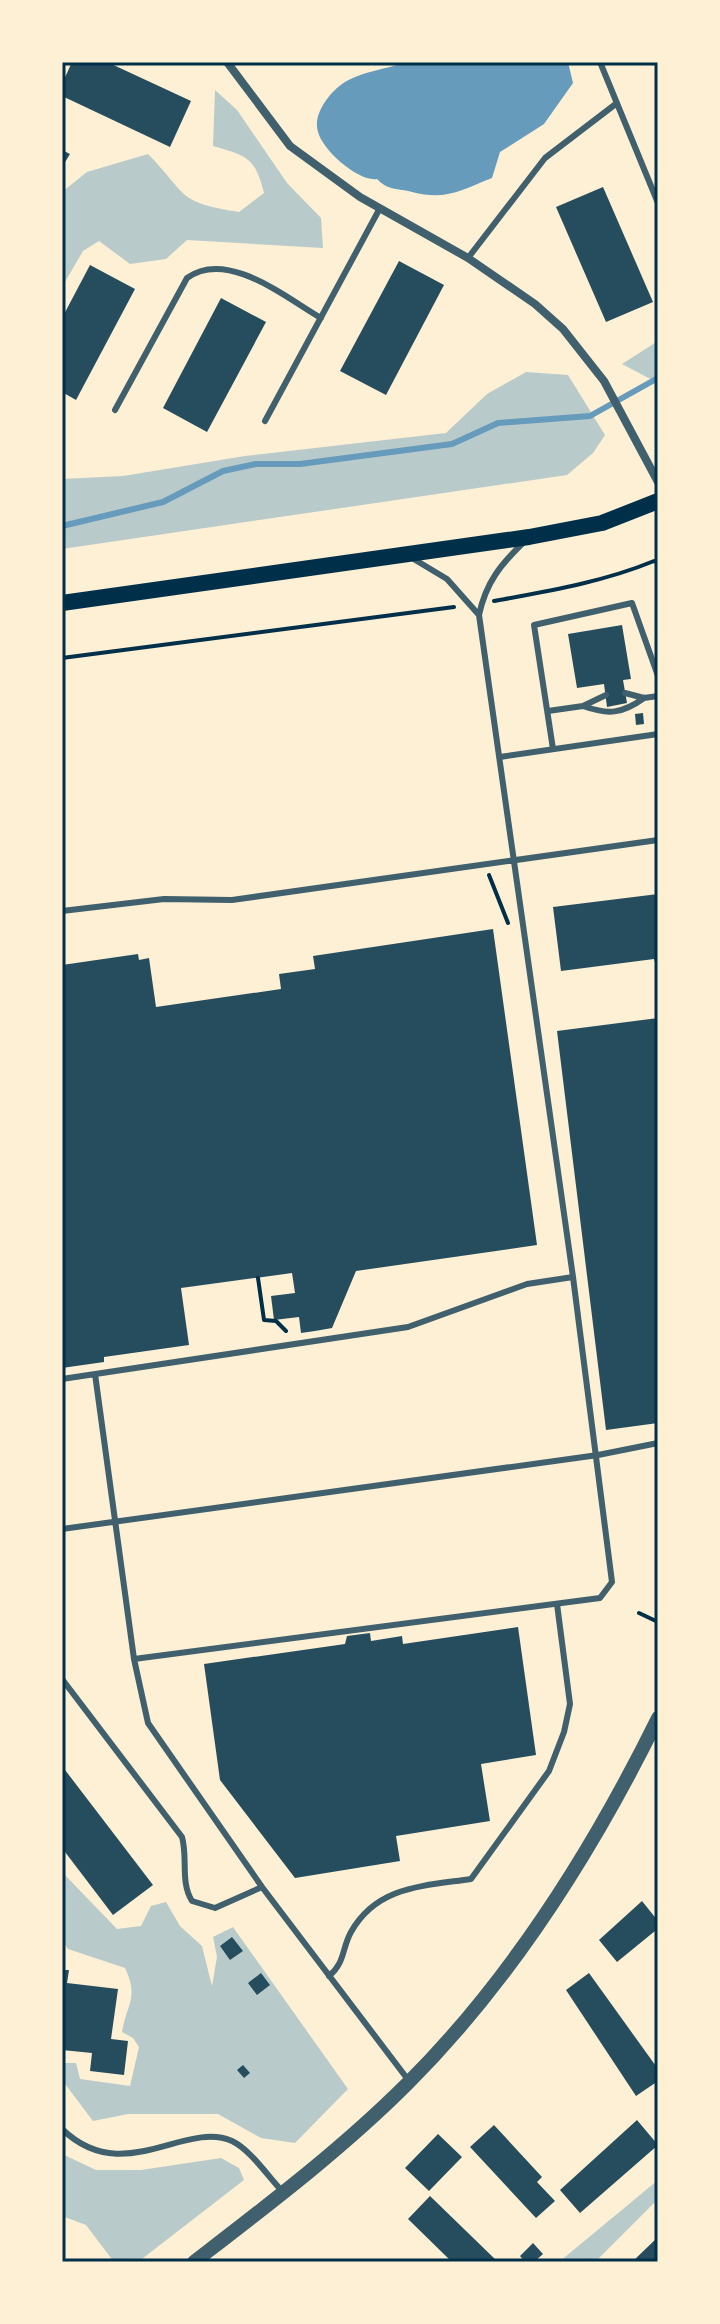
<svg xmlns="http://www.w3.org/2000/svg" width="720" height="2324" font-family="'Noto Serif',serif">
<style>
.green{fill:#b9caca}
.water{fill:#669bbc}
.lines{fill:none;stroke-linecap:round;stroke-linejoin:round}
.stream{stroke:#669bbc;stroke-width:6}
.building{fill:#264d5e}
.path{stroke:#003049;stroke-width:4}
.service{stroke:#3f606c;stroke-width:6}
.minor{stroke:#3f606c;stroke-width:8}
.tertiary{stroke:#3f606c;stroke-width:14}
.secondary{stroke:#003049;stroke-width:16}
.neatline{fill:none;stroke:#003049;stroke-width:3}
</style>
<rect width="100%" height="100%" fill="#fdf0d5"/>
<path class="green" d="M215 90 237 110 287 183 321 218 323 248 187 240 166 259 130 264 99 241 83 251 62 287V192L87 172 148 154C189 196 176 202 239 212L264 193C255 157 247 156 213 146Z
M658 341V383L622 364Z
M526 372 568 375 605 435 593 453 567 475 62 549V479L123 476 245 456 446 433 487 394Z
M64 1874 117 1929 141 1926 151 1906 166 1902 180 1926 202 1946 212 1986 217 1957 213 1937 233 1927 348 2089 295 2143 261 2138 218 2114H128L93 2121 62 2080V2063H76L80 2079 130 2086 139 2047 133 2038 122 2032C127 2003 139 1998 125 1968L68 1949 62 1940Z
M62 2154 96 2170H141L221 2158 239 2168 244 2180 138 2262H114L86 2225 62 2216Z
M658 2180V2199L595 2262H559Z"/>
<path class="water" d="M407 62H568L573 83 544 124 500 152 492 178C461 190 446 201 412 192 398 188 388 191 377 179 359 182 323 151 318 132 313 116 326 98 337 88 355 72 384 70 407 62Z"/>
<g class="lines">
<path class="stream" d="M62 526 163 502 223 471 256 464H300L452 444 498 423 590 416 658 378"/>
</g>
<path class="building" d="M72 62H107L191 101 170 147 62 96V84Z
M62 150 70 154 62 167Z
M603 187 653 302 606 322 556 207Z
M399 261 444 285 386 395 340 371Z
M90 265 135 289 76 400 62 392V318Z
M221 298 266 322 207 432 163 408Z
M622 625 631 679 623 680 627 703 607 707 604 684 577 688 568 634Z
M643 713 644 724 636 725 635 714Z
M658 894V972L654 959 561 971 553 907Z
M493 929 537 1245 356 1271 332 1328 315 1331 301 1333 299 1317 274 1320 271 1296 295 1293 292 1273 181 1288 189 1345 104 1357V1362L62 1368V965L138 954 139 960 149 958 156 1007 281 989 279 974 315 969 313 956Z
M658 1018V1423L606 1430 557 1031Z
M518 1627 536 1755 481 1764 490 1821 396 1836 400 1861 295 1878 220 1780 204 1664 345 1644 347 1636 370 1633 371 1641 402 1636 403 1644Z
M62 1766 153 1885 113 1915 62 1848Z
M642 1901 658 1921V1935L655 1931 617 1962 599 1940Z
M232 1937 243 1951 230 1960 220 1946Z
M62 1963 64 1970H69L67 1983 118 1989 111 2039 128 2041 124 2075 90 2071 92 2053 62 2050Z
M261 1973 270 1985 257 1995 248 1983Z
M589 1973 658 2069V2081L636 2096 566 1990Z
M243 2065 250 2073 244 2078 237 2070Z
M637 2120 658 2145 580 2213 560 2190Z
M494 2125 542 2177 537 2182 555 2201 536 2218 470 2147Z
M438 2134 462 2157 429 2191 405 2168Z
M430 2196 498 2262H452L408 2219Z
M658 2237V2262H632Z
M533 2243 543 2254 534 2262H525L520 2256Z"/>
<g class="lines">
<path class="path" d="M494 601C549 591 603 582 654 561L658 563
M62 658 454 607
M489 875 508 923
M258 1278 264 1320 276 1321 286 1331
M639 1613 658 1622"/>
<path class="service" d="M600 62 658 203
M468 258 545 158 617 103
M115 410 187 278C227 249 285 297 321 318
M265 421 380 208
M412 558 447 579 479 615
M625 693 644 698 658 696
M583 706C608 715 622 714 644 698
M548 711 583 706 606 695
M553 749 534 625 632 603 658 676
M500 757 658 734
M62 911 164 899 232 900 658 840
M95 1374 134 1659 148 1723 262 1887 409 2081
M62 1379 408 1327 527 1284 573 1277
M62 1529 598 1455 658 1443
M134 1659 600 1598 612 1582 573 1277 479 615C486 582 501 564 525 541
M62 1679 182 1837C188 1858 180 1882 192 1901L215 1908 262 1887
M329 1976C345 1963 342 1948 351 1932 377 1886 423 1886 471 1879L549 1771 564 1732 570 1704 557 1604
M62 2129C123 2188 184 2120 232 2141 251 2150 269 2178 284 2193"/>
<path class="minor" d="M227 62 290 146 360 197 468 258 535 304 563 329 604 381 658 482"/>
<path class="tertiary" d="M194 2262C268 2205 342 2149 408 2083 511 1980 594 1848 658 1718"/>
<path class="secondary" d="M62 603 529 537 602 523 658 501"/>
</g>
<rect width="720" height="2324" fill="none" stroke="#fdf0d5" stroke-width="128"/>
<rect x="64" y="64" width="592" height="2196" class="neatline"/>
</svg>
